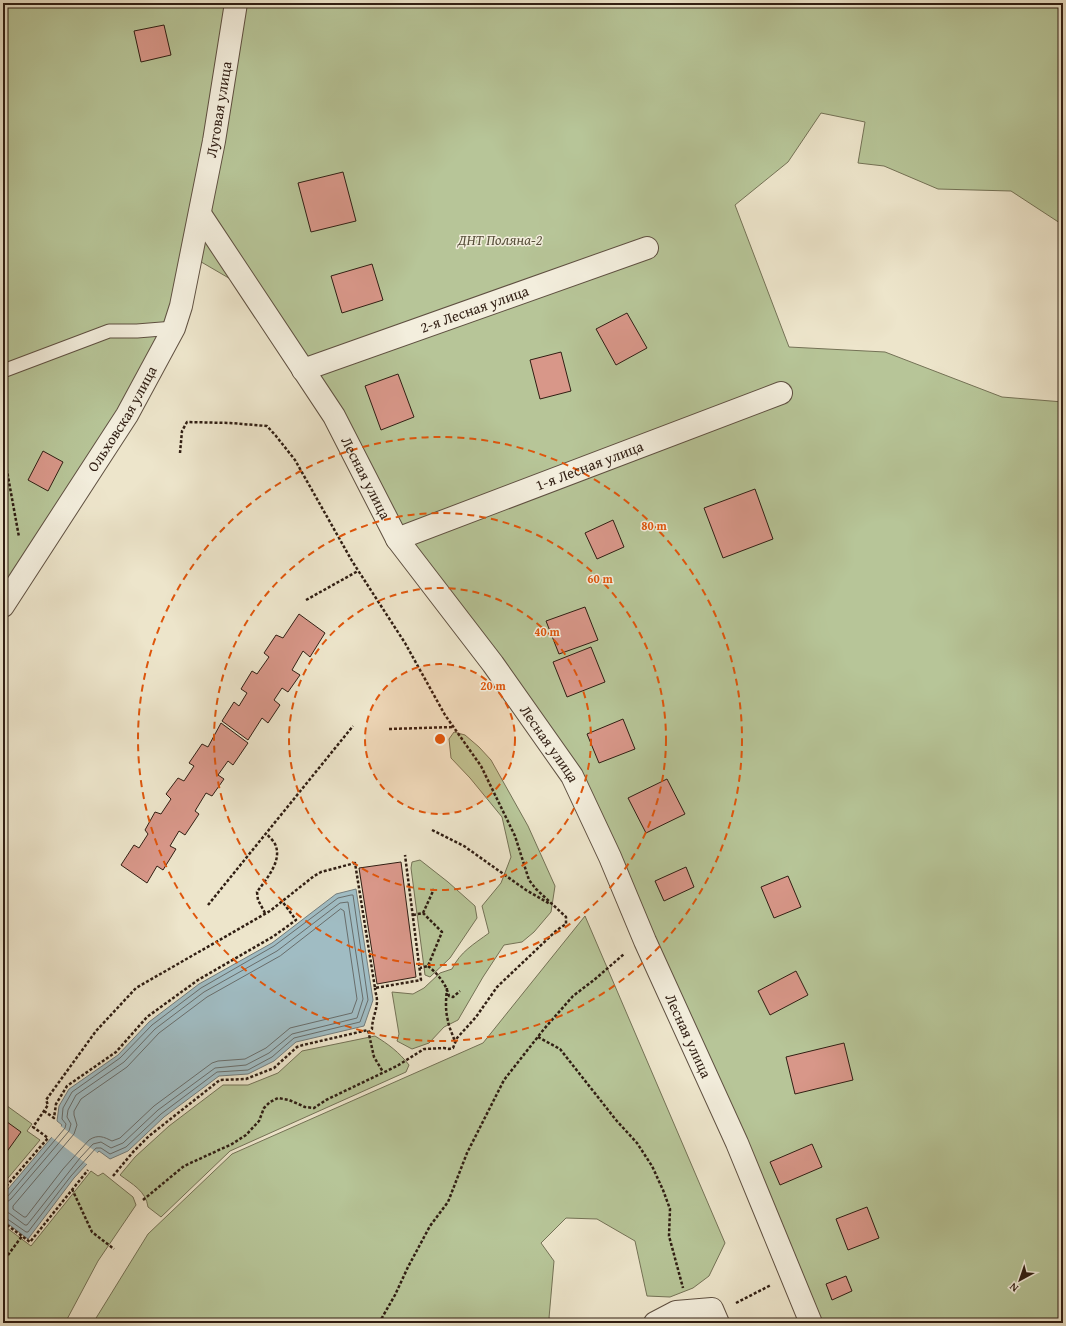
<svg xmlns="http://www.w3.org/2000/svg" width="1066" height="1326" font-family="'Gentium Book Plus',serif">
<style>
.green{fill:#b7c598;stroke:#747256}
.water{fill:#a0bcc3;stroke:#737d7d}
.pier{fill:#ede5cb}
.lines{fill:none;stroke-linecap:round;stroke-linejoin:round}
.shore{stroke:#686d6b;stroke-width:1}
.building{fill:#d89789;stroke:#301e13}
.service-casing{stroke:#5f5041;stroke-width:15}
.minor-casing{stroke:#5f5041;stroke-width:24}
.path{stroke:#301e13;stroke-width:2.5;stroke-dasharray:3 2;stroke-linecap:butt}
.service{stroke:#f3eedd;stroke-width:13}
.minor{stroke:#f3eedd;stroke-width:22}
.ring{fill:none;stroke:#df560c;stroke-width:2;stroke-dasharray:7 5}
.labels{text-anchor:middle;stroke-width:3;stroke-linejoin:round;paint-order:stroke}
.street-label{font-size:15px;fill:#301e13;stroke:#f3eedd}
.park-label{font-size:15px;font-style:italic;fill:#58503b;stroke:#f3eedd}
.centre{fill:#df560c;stroke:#f3eedd;stroke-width:2}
.ring-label{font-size:12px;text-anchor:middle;font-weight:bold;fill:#df560c;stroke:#f3eedd;stroke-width:3;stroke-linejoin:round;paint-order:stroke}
</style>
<rect width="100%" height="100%" fill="#ede5cb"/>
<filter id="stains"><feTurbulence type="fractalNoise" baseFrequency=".005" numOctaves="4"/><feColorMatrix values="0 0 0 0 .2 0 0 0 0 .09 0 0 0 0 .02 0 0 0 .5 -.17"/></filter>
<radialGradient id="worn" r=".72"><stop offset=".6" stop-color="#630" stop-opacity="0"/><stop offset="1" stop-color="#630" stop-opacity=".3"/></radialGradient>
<path class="green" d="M3 3H1063V225L1011 191 938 189 884 166 858 163 865 122 821 113 788 162 735 205 789 347 885 352 1002 397 1063 402V1323H809L572 776 394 532 251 291 191 256 181 306 3 606Z
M454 732 465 735 479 747 491 760 528 826 555 886 551 912 534 932 522 942 504 945 483 977 458 1020 444 1027 429 1043 412 1049 397 1041 399 1034 392 992 413 994 424 988 440 973 452 969C460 952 474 944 489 933L482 906 501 883 511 857 502 817 470 778 451 758 449 739Z
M420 860 448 882 475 906 477 918 450 958 430 977 425 975 411 868 412 862Z
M585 916 725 1243 709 1276 693 1288 670 1297 647 1296 635 1241 597 1219 566 1218 541 1243 554 1261 549 1318 565 1323H93L148 1234 232 1154 483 1043Z
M375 1036C388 1044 399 1052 409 1065L406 1072 230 1151 161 1217 148 1207C146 1191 132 1184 120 1175L135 1157 169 1126 223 1085H248L278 1073 302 1051Z
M3 1103 32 1124 27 1131 40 1140 3 1184Z
M91 1171 98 1176 103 1173 133 1197 136 1205 98 1261 65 1323H3V1225L31 1246Z"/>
<path class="water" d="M356 889 373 1000 364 1026 296 1042 274 1061 248 1074 219 1076 164 1117 128 1151 110 1159 99 1151 74 1178 28 1239 3 1220V1195L62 1125 57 1121 59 1106 69 1089 118 1055 149 1022 199 984 272 943 336 894Z"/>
<path class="pier" d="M59 1125 99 1154 88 1165 50 1136Z"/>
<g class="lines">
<path class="shore" d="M341 909 344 911 357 999 352 1013 290 1028 266 1048 245 1059 218 1061 212 1063 154 1106 120 1138 112 1141C104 1137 98 1134 89 1140L63 1169 26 1217H24L13 1209V1206L74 1134 77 1125 74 1115V1111L81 1099 127 1067 159 1033 207 997 280 956Z
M3 1197 8 1196 65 1128 66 1124 62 1119 63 1108 72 1092 120 1058 152 1025 201 988 274 946 338 898 351 895H353L368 1000 360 1022 294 1038 272 1057 248 1070 217 1072 161 1114 126 1147 110 1154 101 1148H96L71 1176 28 1232H26L6 1218 3 1217
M3 1202H7L11 1199 69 1131 71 1124 67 1117 68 1110 76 1095 124 1062 155 1029 204 992 277 951 340 903 348 902 363 999 357 1018 292 1034 269 1053 246 1065 215 1068 158 1110 123 1143 111 1148 101 1142 93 1144 80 1158 27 1225H25L9 1213 3 1212"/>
</g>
<path class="building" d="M164 25 171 55 141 62 134 31Z
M343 172 356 221 311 232 298 183Z
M372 264 383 300 342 313 331 276Z
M627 313 647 348 616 365 596 329Z
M561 352 571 391 540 399 530 360Z
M398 374 414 417 381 430 365 386Z
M43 451 63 462 48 491 28 480Z
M755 489 773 539 723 558 704 508Z
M613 520 624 547 597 559 585 533Z
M585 607 598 640 559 654 546 621Z
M299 614 325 633 310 657 303 651 292 670 300 675 288 692 282 688 274 700 280 705 268 723 262 718 248 740 222 721 234 702 239 706 247 693 241 689 252 671 257 674 269 657 264 653 276 635 283 638Z
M591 647 605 682 567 697 553 662Z
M623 719 635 749 599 763 587 734Z
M221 723 248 743 233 765 228 761 218 775 224 779 212 796 206 793 195 811 199 814 185 835 179 831 170 846 176 849 163 870 157 866 147 883 121 865 134 845 139 848 148 834 145 830 155 812 161 814 171 799 166 794 178 778 184 781 194 766 189 763 202 744 208 747Z
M667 779 685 814 646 833 628 798Z
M401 862 416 977 377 984 359 868Z
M686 867 694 887 664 901 655 881Z
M788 876 801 907 774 918 761 887Z
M796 971 808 995 770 1015 758 991Z
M844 1043 853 1080 795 1094 786 1057Z
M3 1119 21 1132 3 1157Z
M812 1144 822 1167 780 1185 770 1162Z
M867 1207 879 1238 848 1250 836 1219Z
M846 1276 852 1291 832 1300 826 1284Z"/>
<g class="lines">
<g class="service-casing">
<path id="service" d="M3 371 109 331H137L174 328"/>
</g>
<g class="minor-casing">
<g id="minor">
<path id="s1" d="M200 214 334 416 397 539 493 664 572 776 610 857 645 941 737 1143 811 1323"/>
<path id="s2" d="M303 370 647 248"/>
<path id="s3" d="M397 539 781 393"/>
<path id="s4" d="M3 606 127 415 174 328 181 306 214 141 236 3"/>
<path d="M655 1323 676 1312 712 1309 718 1323"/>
</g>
</g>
<path class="path" d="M3 449 19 537
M306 600 358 571
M389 729 454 727
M432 830 464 846 526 890 550 904
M208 905 353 726
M265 913 258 900 257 892C266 879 283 861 275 844 273 840 269 837 267 834
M423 913 434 889
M413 915 423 913 442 932 428 966 420 968
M428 966C438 974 446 984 449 996L453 997 460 991
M447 988C446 999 445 1010 448 1021 449 1028 453 1035 455 1042
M368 1033 372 1029C372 1019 377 1010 377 1001 377 996 375 992 375 988
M538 1037 560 1049 616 1120 637 1143 652 1166 663 1190 670 1209 669 1236 683 1288
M44 1111 54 1118 56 1104 67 1086 116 1052 147 1017 198 980 274 936 296 920 282 901
M113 1176 133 1152 149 1136 216 1083 220 1080 246 1079 274 1068 297 1047 303 1045 368 1030 374 1057 383 1072
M72 1189 92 1232 114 1249
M3 1190 48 1138 33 1127 48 1105 46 1100 96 1031 136 988 270 911 314 876 321 872 355 863 375 988 421 980 405 855
M143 1200 184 1166 232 1144 246 1135 259 1121 264 1108 270 1102 278 1098 289 1100 305 1107 314 1108 326 1100 397 1066 424 1049 444 1048 449 1049 453 1048 457 1038 476 1017 497 987 557 930 566 924V917L536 889 529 880 515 836 481 766 445 715 405 643 352 561 295 460 276 436 267 426 230 423 187 422 182 431 180 453
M3 1222 30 1242 88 1170
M3 1264 8 1255 22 1236
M736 1303 771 1285
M379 1323 395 1295 408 1267 430 1226 448 1202 467 1153 504 1080 544 1029 573 996 594 980 624 954"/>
<use href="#service" class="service"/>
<use href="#minor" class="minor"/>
</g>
<circle cx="440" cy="739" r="75" fill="#df560c" fill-opacity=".12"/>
<g class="ring">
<circle cx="440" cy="739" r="75"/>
<circle cx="440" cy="739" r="151"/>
<circle cx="440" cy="739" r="226"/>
<circle cx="440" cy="739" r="302"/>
</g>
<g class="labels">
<g class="street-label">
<text dy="5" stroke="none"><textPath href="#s4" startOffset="550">Луговая улица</textPath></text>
<text dy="5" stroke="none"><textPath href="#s2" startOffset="182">2-я Лесная улица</textPath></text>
<text dy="5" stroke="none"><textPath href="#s4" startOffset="222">Ольховская улица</textPath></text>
<text dy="5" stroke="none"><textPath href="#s3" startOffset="206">1-я Лесная улица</textPath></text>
<text dy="5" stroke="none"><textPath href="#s1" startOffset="312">Лесная улица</textPath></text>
<text dy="5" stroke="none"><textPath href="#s1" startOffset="636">Лесная улица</textPath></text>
<text dy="5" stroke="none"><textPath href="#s1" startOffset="960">Лесная улица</textPath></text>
</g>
<g class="park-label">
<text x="500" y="245">ДНТ Поляна-2</text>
</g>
</g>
<circle cx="440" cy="739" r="6" class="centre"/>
<g class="ring-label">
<text x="654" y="530">80 m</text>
<text x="600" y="583">60 m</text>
<text x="547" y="636">40 m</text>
<text x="493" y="690">20 m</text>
</g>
<rect width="1066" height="1326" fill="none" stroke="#ede5cb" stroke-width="16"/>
<rect x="4" y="4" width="1058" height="1318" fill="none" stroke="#301e13" stroke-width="2"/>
<rect x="8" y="8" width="1050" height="1310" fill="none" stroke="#301e13"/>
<g transform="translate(1020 1280) rotate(220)" stroke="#f3eedd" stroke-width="3" paint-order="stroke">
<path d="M0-3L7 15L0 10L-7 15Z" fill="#301e13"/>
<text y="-6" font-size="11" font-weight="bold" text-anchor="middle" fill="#301e13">N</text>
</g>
<rect width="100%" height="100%" filter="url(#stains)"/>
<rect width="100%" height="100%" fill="url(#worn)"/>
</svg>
